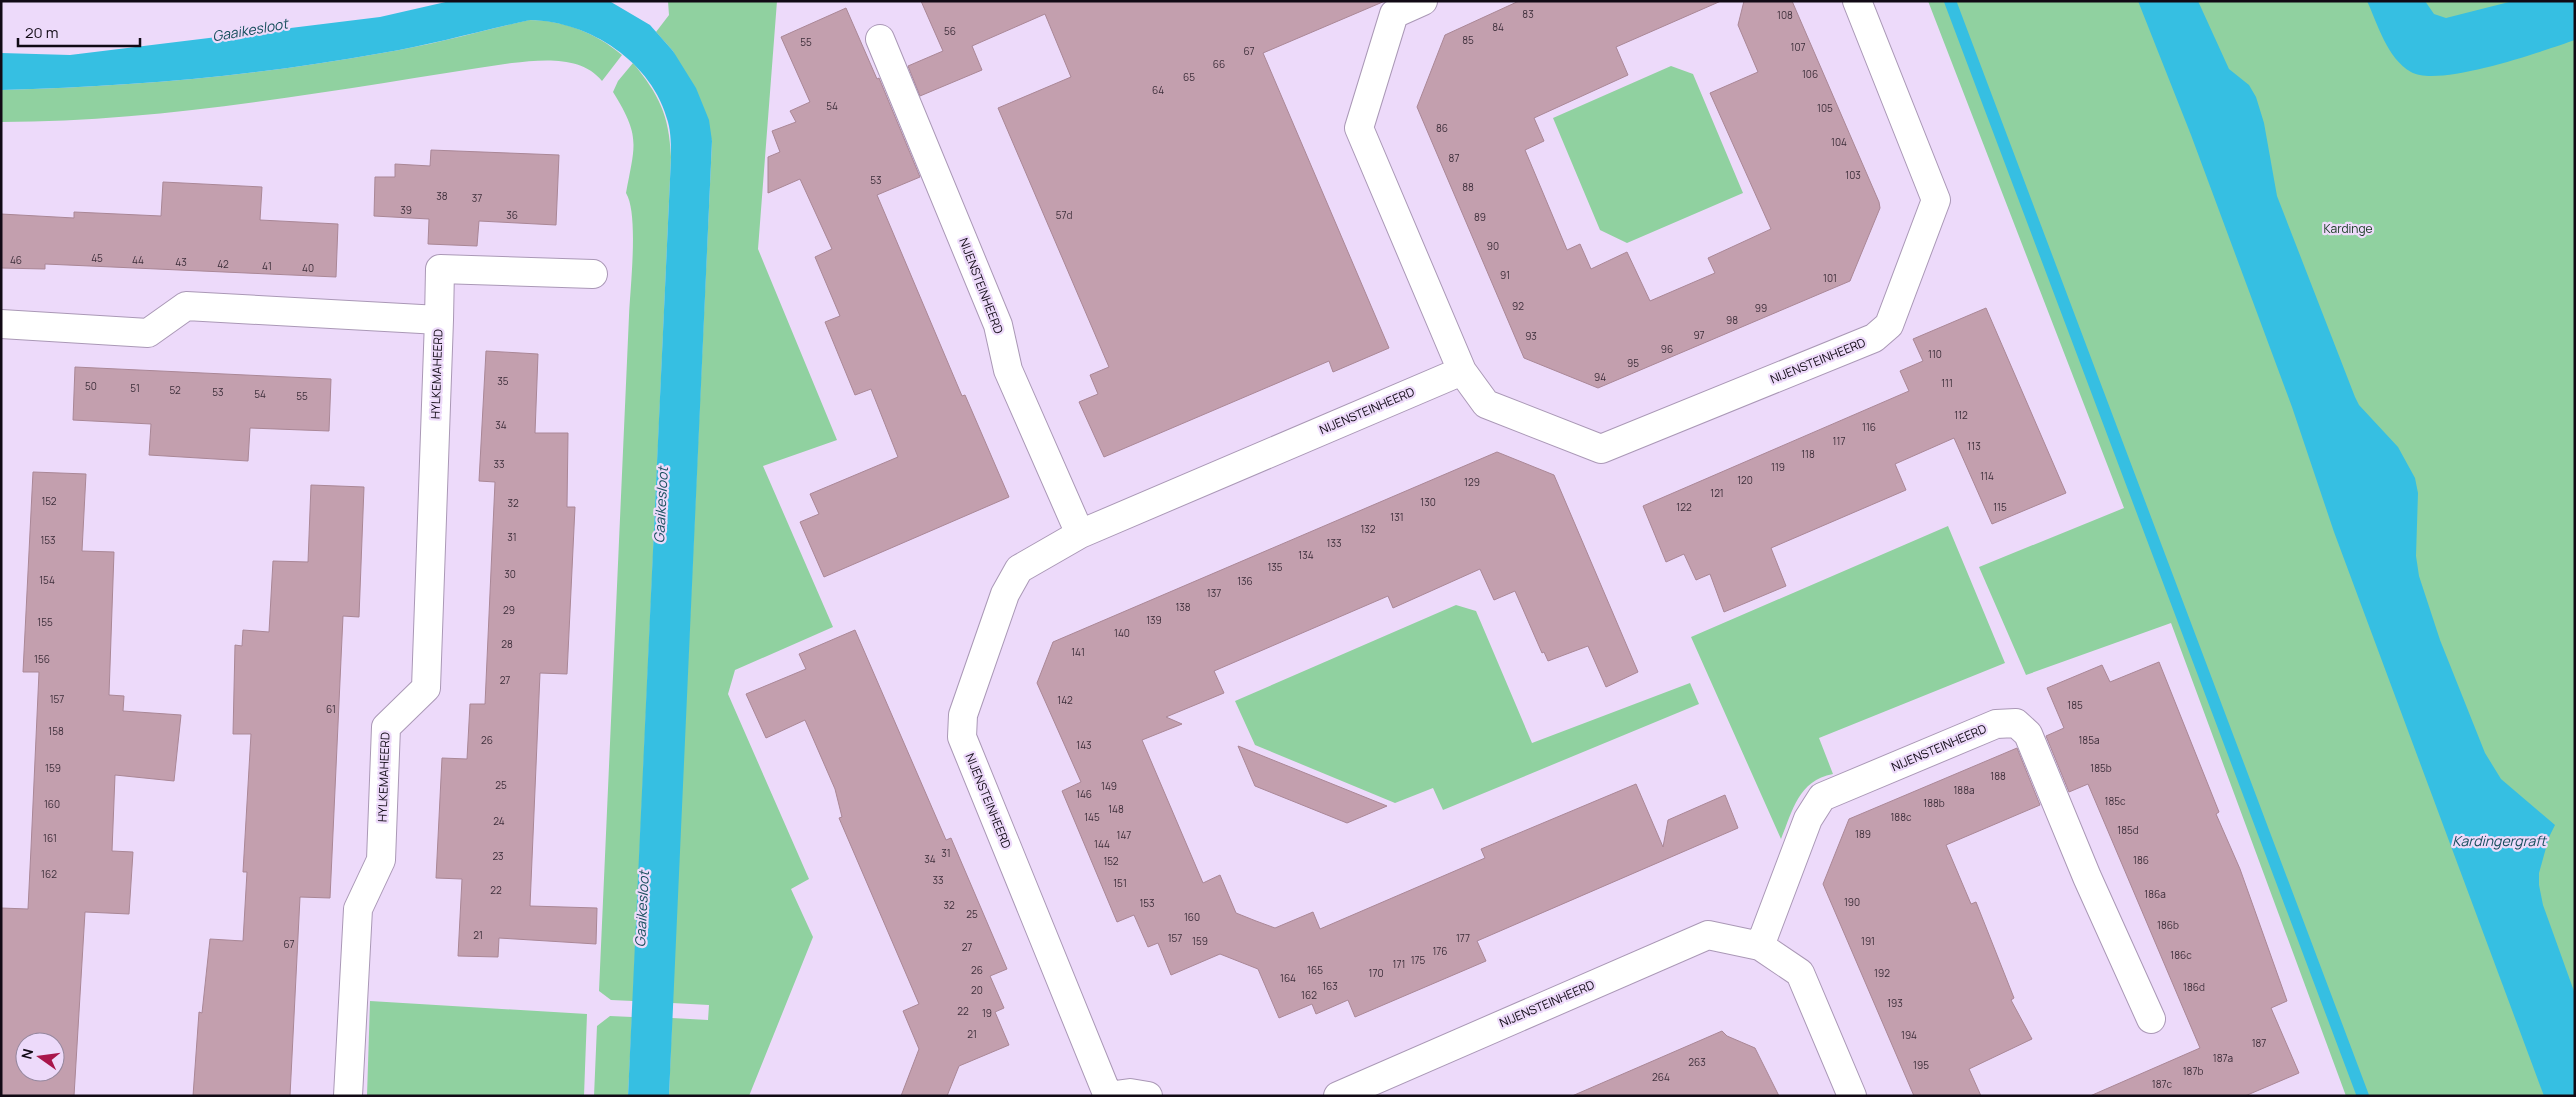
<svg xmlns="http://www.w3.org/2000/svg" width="2576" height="1097" font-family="Manrope,sans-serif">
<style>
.green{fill:#90d1a0}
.water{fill:#36bfe2}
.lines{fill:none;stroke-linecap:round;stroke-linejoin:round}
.stream{stroke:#36bfe2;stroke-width:12}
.building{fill:#c39fae;stroke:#aa8796;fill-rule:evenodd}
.minor-casing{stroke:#aa98b6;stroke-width:30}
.minor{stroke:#fff;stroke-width:28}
.labels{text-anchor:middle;stroke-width:4.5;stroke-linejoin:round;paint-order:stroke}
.number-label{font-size:10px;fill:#3e2f3b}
.park-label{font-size:12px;fill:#14381f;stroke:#eddafa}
.street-label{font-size:12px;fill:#110a15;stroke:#eddafa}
.water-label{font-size:14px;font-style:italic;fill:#154d5b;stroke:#eddafa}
</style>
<rect width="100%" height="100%" fill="#eddafa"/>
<path class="green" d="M668 1H777L758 249 837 440 763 466 833 627 735 670 728 694 809 879 791 889 813 937 749 1096H669L672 1018 708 1020 709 1005 672 1003 712 141 673 51 656 32 669 15Z
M1928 1H2575V1096H2346L2171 623 2026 675 1979 567 2124 508Z
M529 20C564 20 596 33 622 55L602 81C581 55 541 60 512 63 344 88 171 122 1 122V90C128 87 256 76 382 53 431 45 480 31 529 20Z
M633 63C659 95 669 114 671 157L633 1001 611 1000 599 991 629 316C630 289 639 214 626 193 635 144 641 137 613 92L618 81Z
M1671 66 1693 74 1743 193 1627 243 1600 230 1553 118Z
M1948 526 2005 663 1819 738 1833 774C1798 781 1793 810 1781 839L1691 637Z
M1456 605 1476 611 1532 743 1690 683 1699 704 1443 810 1433 788 1395 803 1255 745 1235 701Z
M370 1001 587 1014 584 1096H367Z
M610 1016 632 1017 628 1096H594L597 1026Z"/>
<path class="water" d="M450 1 611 2 650 25 673 51 696 88 709 120 712 141 669 1096H628L671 157C671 146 671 133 668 122 653 62 589 21 530 20 480 31 431 45 382 53 256 76 128 87 1 90V53L70 55 380 17Z
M2138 1H2198L2229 69 2249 85 2256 97 2264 123 2277 196 2355 397 2359 405 2398 447 2415 478 2418 493 2416 556 2419 576 2440 640 2485 753 2501 779 2555 825 2549 837 2539 873V885L2543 905 2575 994V1096H2544L2334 532 2292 407 2191 135Z
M2367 1H2425L2434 14 2446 18 2513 1H2575V40C2543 51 2439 88 2411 72 2387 58 2378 25 2367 1Z"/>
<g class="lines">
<path class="stream" d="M1950 1 2363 1096"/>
</g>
<path class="building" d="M921 1H1385L1263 53 1389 348 1333 372 1329 361 1104 457 1079 402 1098 394 1090 375 1109 367 998 108 1071 77 1045 14 972 46 982 70 920 96 908 66 943 51Z
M1519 1H1721L1616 47 1628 75 1534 118 1544 141 1525 150 1567 250 1580 244 1591 269 1627 252 1650 301 1715 273 1708 258 1771 229 1710 93 1758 72 1738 25 1744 1H1792L1879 202 1880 208 1850 281 1598 388 1524 358 1417 107 1445 35Z
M846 8 877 79 879 78 920 177 877 195 962 396 965 395 1009 497 824 577 800 522 819 514 810 494 898 457 871 389 855 395 825 322 840 316 815 257 832 249 800 179 768 193V157L780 152 772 131 796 122 790 111 810 102 781 37Z
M431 150 559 155 556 225 479 221 477 246 428 244 429 219 374 216 375 177H395V164L430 166Z
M163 182 262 187 260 220 338 224 336 277 45 264V269L1 268V214L74 218V212L161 216Z
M1986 308 2066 493 1992 524 1954 438 1895 464 1906 490 1771 548 1786 586 1724 612 1710 574 1696 580 1684 554 1666 562 1643 506 1909 391 1900 371 1923 361 1913 339Z
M486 351 538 354 535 433H568L567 507H575L567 674 540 673 530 906 597 908 596 944 499 938 498 957 458 956 462 879 436 878 442 758 467 759 470 704H485L495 482 479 481Z
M75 367 331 379 329 431 250 428 248 461 149 455 151 424 73 420Z
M1497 452 1554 475 1638 672 1606 687 1588 646 1548 661 1544 652 1542 653 1515 591 1494 600 1480 569 1393 608 1388 596 1214 671 1224 693 1166 717 1182 724 1142 740 1203 883 1220 875 1236 913 1256 921 1275 928 1313 912 1320 929 1485 858 1481 849 1636 784 1663 847 1668 820 1725 795 1738 828 1477 941 1486 961 1355 1017 1348 1000 1316 1014 1312 1004 1279 1018 1258 969 1220 954 1171 975 1158 943 1148 947 1134 915 1117 922 1062 791 1081 782 1037 683 1053 642Z
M33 472 86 474 82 551 114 552 109 695 124 696 123 711 181 715 174 781 115 775 112 851 133 852 129 914 85 912 74 1096H1V908L28 909 31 848 39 672H23ZM25 1042H55V1072H25Z
M311 485 364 487 359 617 343 616 330 898 300 897 290 1096H193L199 1012 202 1013 210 939 243 941 247 872H243L251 734H233L235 645 242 646 243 630 269 632 273 561 308 562Z
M855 630 946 840 951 838 1007 969 990 976 1004 1008 995 1012 1009 1045 959 1066 947 1096H901L919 1049 903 1011 919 1004 839 818 842 817 835 789 805 720 766 738 746 694 806 669 799 654Z
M2159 662 2219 812 2216 814 2240 869 2287 1001 2271 1008 2299 1073 2245 1096H2090L2200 1048 2088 784 2069 792 2046 736 2064 728 2047 688 2102 665 2110 682Z
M1238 746 1387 806 1347 823 1255 786Z
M2017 748 2040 805 1946 845 1971 904 1976 902 2014 998 2011 1000 2032 1039 1969 1069 1981 1096H1914L1823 884 1849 819Z
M1722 1031 1727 1036 1755 1048 1779 1096H1572Z"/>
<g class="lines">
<g class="minor-casing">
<path id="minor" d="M1423 1 1394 14 1359 128 1462 371 1486 404 1601 449 1874 338 1889 325 1936 200 1857 1
M880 39 998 325 1008 370 1080 534
M1 324 148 333 186 306 439 320 440 269 593 274
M1760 946 1808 819 1822 797 1996 724 2016 723 2028 734 2087 877 2151 1019
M348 1096 358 909 381 860 386 727 426 688 439 320
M1108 1096 962 737 963 715 1005 594 1019 569 1080 534 1462 371
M1108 1096 1130 1093 1148 1096
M1338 1096 1708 935 1760 946 1800 973 1852 1096"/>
</g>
<use href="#minor" class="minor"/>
</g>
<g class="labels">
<g class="number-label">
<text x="1528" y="18">83</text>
<text x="1785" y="19">108</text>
<text x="1498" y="31">84</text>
<text x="950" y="35">56</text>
<text x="1468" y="44">85</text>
<text x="806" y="46">55</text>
<text x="1798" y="51">107</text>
<text x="1249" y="55">67</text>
<text x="1219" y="68">66</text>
<text x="1810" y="78">106</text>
<text x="1189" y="81">65</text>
<text x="1158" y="94">64</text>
<text x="832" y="110">54</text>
<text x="1825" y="112">105</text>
<text x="1442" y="132">86</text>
<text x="1839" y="146">104</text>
<text x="1454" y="162">87</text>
<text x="1853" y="179">103</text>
<text x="876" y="184">53</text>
<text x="1468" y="191">88</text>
<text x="442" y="200">38</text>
<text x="477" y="202">37</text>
<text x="406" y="214">39</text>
<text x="512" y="219">36</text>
<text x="1064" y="219">57d</text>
<text x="1480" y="221">89</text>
<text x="1493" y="250">90</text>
<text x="97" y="262">45</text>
<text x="16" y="264">46</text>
<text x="138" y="264">44</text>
<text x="181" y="266">43</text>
<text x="223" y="268">42</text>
<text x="267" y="270">41</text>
<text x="308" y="272">40</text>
<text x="1505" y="279">91</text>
<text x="1830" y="282">101</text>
<text x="1518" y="310">92</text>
<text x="1761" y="312">99</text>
<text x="1732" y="324">98</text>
<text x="1699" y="339">97</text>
<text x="1531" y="340">93</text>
<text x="1667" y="353">96</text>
<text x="1935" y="358">110</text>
<text x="1633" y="367">95</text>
<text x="1600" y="381">94</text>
<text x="503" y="385">35</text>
<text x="1947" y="387">111</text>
<text x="91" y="390">50</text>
<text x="135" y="392">51</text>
<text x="175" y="394">52</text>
<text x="218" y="396">53</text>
<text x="260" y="398">54</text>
<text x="302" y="400">55</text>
<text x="1961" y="419">112</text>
<text x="501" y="429">34</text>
<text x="1869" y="431">116</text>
<text x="1839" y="445">117</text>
<text x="1974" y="450">113</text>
<text x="1808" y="458">118</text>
<text x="499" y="468">33</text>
<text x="1778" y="471">119</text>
<text x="1987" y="480">114</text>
<text x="1745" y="484">120</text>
<text x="1472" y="486">129</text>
<text x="1717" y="497">121</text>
<text x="49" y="505">152</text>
<text x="1428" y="506">130</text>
<text x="513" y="507">32</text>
<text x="1684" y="511">122</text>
<text x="2000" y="511">115</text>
<text x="1397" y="521">131</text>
<text x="1368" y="533">132</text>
<text x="512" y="541">31</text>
<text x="48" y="544">153</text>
<text x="1334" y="547">133</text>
<text x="1306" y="559">134</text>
<text x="1275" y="571">135</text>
<text x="510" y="578">30</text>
<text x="47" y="584">154</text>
<text x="1245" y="585">136</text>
<text x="1214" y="597">137</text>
<text x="1183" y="611">138</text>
<text x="509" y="614">29</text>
<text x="1154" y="624">139</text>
<text x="45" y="626">155</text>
<text x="1122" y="637">140</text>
<text x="507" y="648">28</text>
<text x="1078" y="656">141</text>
<text x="42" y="663">156</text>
<text x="505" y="684">27</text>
<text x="57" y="703">157</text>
<text x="1065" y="704">142</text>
<text x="2075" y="709">185</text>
<text x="331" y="713">61</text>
<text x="56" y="735">158</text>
<text x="487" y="744">26</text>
<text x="2089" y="744">185a</text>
<text x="1084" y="749">143</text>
<text x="53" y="772">159</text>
<text x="2101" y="772">185b</text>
<text x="1998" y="780">188</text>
<text x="501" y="789">25</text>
<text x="1109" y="790">149</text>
<text x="1964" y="794">188a</text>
<text x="1084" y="798">146</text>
<text x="2115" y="805">185c</text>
<text x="1934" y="807">188b</text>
<text x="52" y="808">160</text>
<text x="1116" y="813">148</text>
<text x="1092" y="821">145</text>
<text x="1901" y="821">188c</text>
<text x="499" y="825">24</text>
<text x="2128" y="834">185d</text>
<text x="1863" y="838">189</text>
<text x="1124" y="839">147</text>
<text x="50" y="842">161</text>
<text x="1102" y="848">144</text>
<text x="946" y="857">31</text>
<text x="498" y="860">23</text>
<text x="930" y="863">34</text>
<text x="2141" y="864">186</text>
<text x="1111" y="865">152</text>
<text x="49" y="878">162</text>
<text x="938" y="884">33</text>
<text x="1120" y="887">151</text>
<text x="496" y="894">22</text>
<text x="2155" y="898">186a</text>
<text x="1852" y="906">190</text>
<text x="1147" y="907">153</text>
<text x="949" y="909">32</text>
<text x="972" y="918">25</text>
<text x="1192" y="921">160</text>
<text x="2168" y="929">186b</text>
<text x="478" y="939">21</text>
<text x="1175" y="942">157</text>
<text x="1463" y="942">177</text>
<text x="1200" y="945">159</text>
<text x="1868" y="945">191</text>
<text x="289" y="948">67</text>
<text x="967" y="951">27</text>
<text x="1440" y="955">176</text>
<text x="2181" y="959">186c</text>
<text x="1418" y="964">175</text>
<text x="1399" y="968">171</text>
<text x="977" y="974">26</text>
<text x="1315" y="974">165</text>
<text x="1376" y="977">170</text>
<text x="1882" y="977">192</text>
<text x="1288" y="982">164</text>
<text x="1330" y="990">163</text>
<text x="2194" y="991">186d</text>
<text x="977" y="994">20</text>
<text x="1309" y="999">162</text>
<text x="1895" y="1007">193</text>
<text x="963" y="1015">22</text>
<text x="987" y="1017">19</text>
<text x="972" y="1038">21</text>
<text x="1909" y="1039">194</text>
<text x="2259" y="1047">187</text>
<text x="2223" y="1062">187a</text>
<text x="1697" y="1066">263</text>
<text x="1921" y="1069">195</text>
<text x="2193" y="1075">187b</text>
<text x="1661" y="1081">264</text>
<text x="2162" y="1088">187c</text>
</g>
<g class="park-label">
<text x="2348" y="233">Kardinge</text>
</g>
<g class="street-label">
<text transform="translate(981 286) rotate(69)" y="4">NIJENSTEINHEERD</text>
<text transform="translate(1818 361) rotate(-22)" y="4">NIJENSTEINHEERD</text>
<text transform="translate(437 374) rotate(-88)" y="4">HYLKEMAHEERD</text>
<text transform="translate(1367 411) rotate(-23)" y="4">NIJENSTEINHEERD</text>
<text transform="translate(1939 748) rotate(-23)" y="4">NIJENSTEINHEERD</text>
<text transform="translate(384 777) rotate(-88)" y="4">HYLKEMAHEERD</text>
<text transform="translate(988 801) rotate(68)" y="4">NIJENSTEINHEERD</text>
<text transform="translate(1547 1004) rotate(-23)" y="4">NIJENSTEINHEERD</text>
</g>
<g class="water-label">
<text transform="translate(250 30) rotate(-10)" y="5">Gaaikesloot</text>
<text transform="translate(661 505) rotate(-87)" y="5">Gaaikesloot</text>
<text x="2499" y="846">Kardingergraft</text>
<text transform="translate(642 909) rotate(-87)" y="5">Gaaikesloot</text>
</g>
</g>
<rect width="2576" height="1097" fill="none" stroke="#110a15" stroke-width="5"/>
<g transform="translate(40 1057) rotate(284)"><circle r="24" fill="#eddafa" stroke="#95879e"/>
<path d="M0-4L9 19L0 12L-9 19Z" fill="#a9164b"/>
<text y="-8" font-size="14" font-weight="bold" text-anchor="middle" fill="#110a15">N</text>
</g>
<path d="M18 38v8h122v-8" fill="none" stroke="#110a15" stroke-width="2.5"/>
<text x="25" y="38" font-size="15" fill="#110a15" stroke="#eddafa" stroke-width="4" paint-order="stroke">20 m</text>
</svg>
